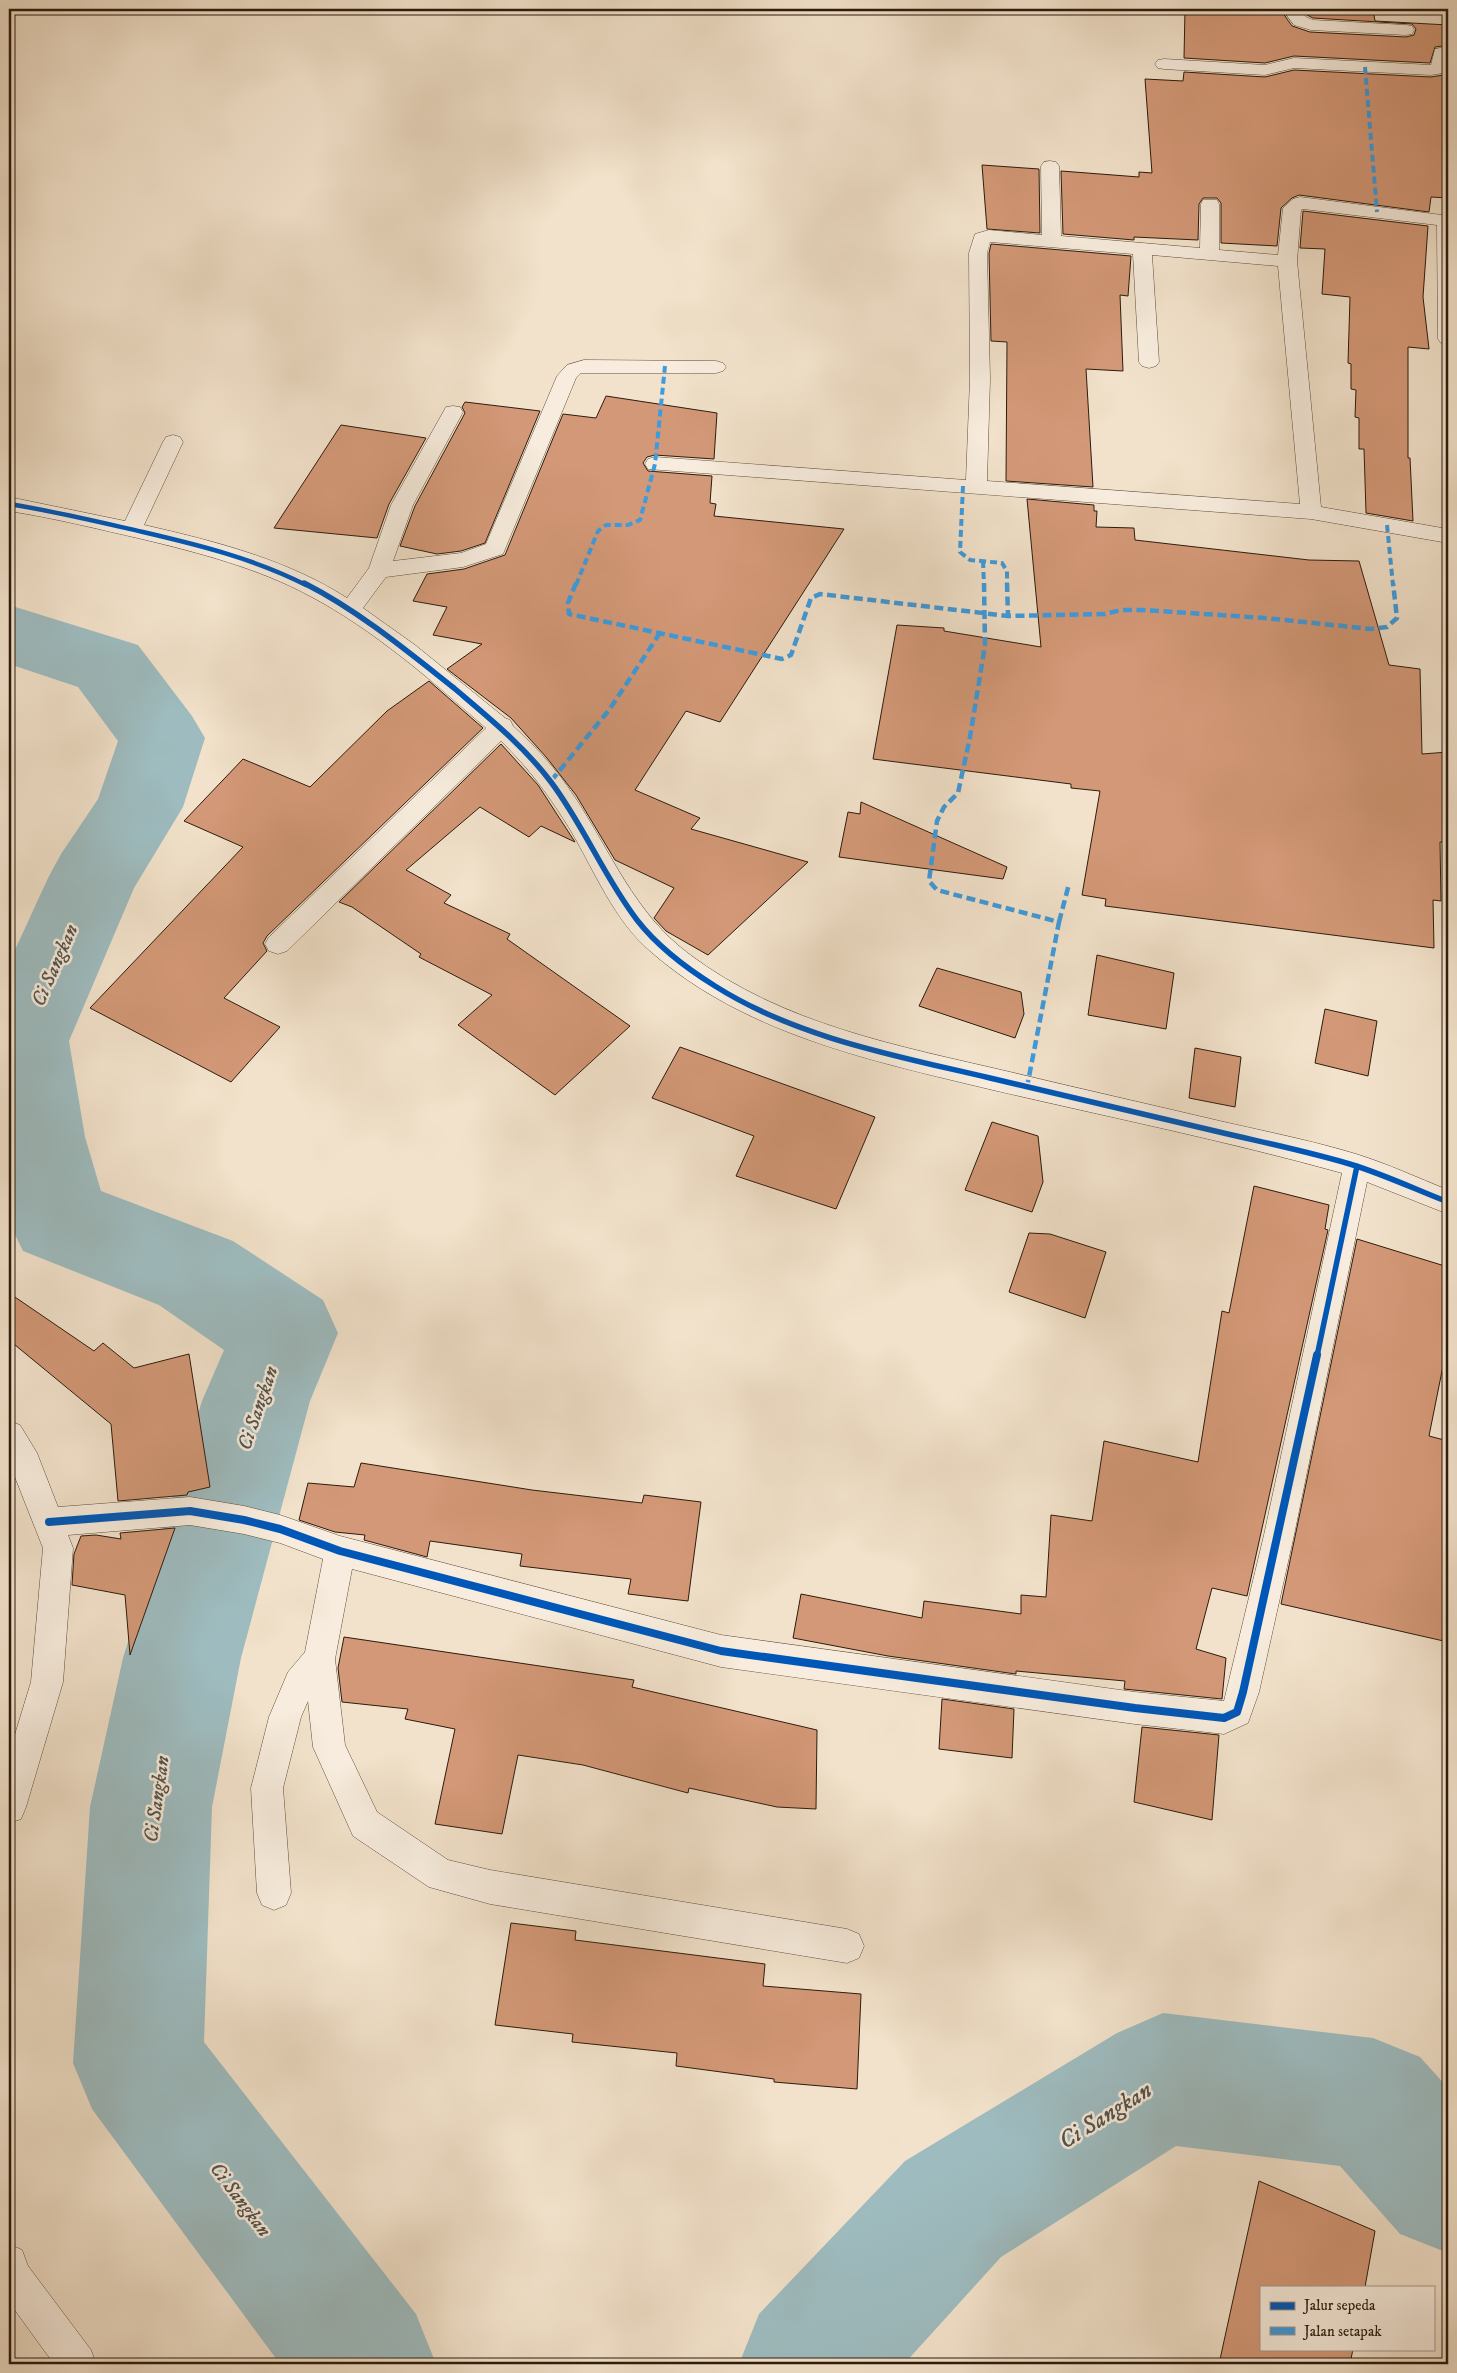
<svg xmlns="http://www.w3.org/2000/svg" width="1457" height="2373" font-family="'IM FELL DW Pica',serif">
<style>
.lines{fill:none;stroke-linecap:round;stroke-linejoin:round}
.river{fill:#9ebcc0;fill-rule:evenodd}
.building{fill:#d39877;stroke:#2c1b0d}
.minor-casing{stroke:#5e4d3c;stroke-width:1}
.minor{fill:#f7ecdd;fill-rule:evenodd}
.quiet-far1{stroke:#3d9bde;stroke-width:4;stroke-dasharray:7 4;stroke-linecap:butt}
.quiet{stroke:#3d9bde;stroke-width:4.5;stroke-dasharray:9 4.5;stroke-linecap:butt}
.cycleway-far2-casing{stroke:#f7ecdd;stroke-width:6}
.cycleway-far1-casing{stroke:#f7ecdd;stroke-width:9}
.cycleway-casing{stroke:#f7ecdd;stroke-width:11}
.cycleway-far2{stroke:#0057b8;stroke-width:4.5}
.cycleway-far1{stroke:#0057b8;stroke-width:5.5}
.cycleway{stroke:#0057b8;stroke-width:8}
.labels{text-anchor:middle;stroke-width:5;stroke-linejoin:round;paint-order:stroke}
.water-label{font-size:20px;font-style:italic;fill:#54534c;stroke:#f7ecdd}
.near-water-label{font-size:24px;font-style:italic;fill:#54534c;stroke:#f7ecdd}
</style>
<rect width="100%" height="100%" fill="#f2e2cb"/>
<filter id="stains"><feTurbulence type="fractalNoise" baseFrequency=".004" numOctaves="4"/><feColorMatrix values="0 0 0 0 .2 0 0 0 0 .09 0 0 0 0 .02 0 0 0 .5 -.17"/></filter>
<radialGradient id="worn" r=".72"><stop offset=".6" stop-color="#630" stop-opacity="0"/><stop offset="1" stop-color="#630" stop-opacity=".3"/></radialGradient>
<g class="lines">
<path class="river" d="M9 605 138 645 192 716 205 738 183 807 134 888 69 1041 85 1137 101 1191 233 1241 323 1300 338 1333 310 1401 241 1658 212 1807 204 2042 416 2314 436 2364H280L92 2109 73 2063 90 1807 123 1658 202 1401 224 1350 159 1305 23 1251 9 1222V963L48 878 61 854 98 799 118 741 78 687 9 664Z
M1163 2013 1373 2038 1420 2057 1448 2088V2253L1400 2234 1340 2166 1176 2146 1001 2257 904 2364H739L759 2314 905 2161 1117 2033Z"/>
</g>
<path class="building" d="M1185 9H1280L1292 26 1310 32 1406 37 1414 35 1416 29 1412 24 1313 18 1307 15 1301 9H1373L1375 21 1448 25V49L1442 46 1435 47 1430 63 1294 56 1265 63 1184 58Z
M1448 69V198L1431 197 1429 212 1299 195 1292 198 1281 208 1277 246 1221 243V203L1217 198H1203L1199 204 1198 240 1134 237V240L1063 234 1061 171 1139 177V172L1152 173 1145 79 1183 81 1184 72 1265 77 1294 70 1431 77 1443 75Z
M982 165 1039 169 1040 233 987 229Z
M1303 211 1428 226 1423 297 1429 349 1408 347V458H1410L1413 521 1366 513 1364 449H1359V418L1355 417 1356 390 1351 389V364L1348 363 1350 297 1322 294 1325 249 1300 248Z
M991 244 1131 256 1128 296 1120 295 1123 371 1086 369 1093 487 1006 481 1007 342 991 341 989 253Z
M606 396 717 413 714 459 655 455 647 457 643 463 648 471 712 476 710 503 716 504 714 516 844 529 720 722 686 711 635 790 700 818 691 829 808 862 708 955 666 931 654 918 674 888 615 860 576 795 547 758 511 718 447 669 482 644 433 635 447 607 413 601 427 574 464 569 505 555 563 414 596 418Z
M465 402 540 411 485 543 461 551 437 554 400 546 415 506 465 413 462 407Z
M341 425 426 438 389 504 377 538 274 528Z
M1027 499 1094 505V511H1097L1096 527 1134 528 1135 540 1309 560 1359 561 1389 665 1420 669 1422 754 1448 752V843L1440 842 1441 901 1433 900 1434 948 1105 906 1106 899 1082 895 1100 791 1071 788V784L873 759 897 625 944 628V631L1041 647Z
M429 681 483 728 267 936 263 943 267 951 224 998 280 1027 231 1082 90 1008 243 847 184 821 243 759 310 787 387 711Z
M501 744 538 785 575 842 541 826 529 837 480 807 406 870 451 895 444 903 510 934 507 939 630 1026 555 1095 458 1025 492 995 419 957 421 954 352 907 339 902Z
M861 802 1007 867 1003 879 839 857 848 812 860 814Z
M1097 955 1174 973 1166 1029 1088 1015Z
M937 968 1021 992 1024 1014 1015 1038 919 1006Z
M1325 1009 1377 1021 1368 1076 1315 1063Z
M680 1047 875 1117 836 1209 736 1176 754 1136 652 1098Z
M1195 1048 1241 1057 1235 1107 1189 1098Z
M992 1122 1038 1136 1043 1182 1032 1212 965 1190Z
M1254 1186 1329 1205 1325 1229 1328 1230 1247 1596 1212 1588 1196 1649 1226 1658 1222 1699 1124 1689 1125 1681 1016 1671V1674L888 1656 793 1638 801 1594 922 1618 924 1601 1021 1614V1595L1046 1597 1051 1515 1092 1521 1104 1441 1198 1462 1222 1311 1229 1313Z
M1029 1233 1050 1234 1106 1252 1085 1318 1009 1292Z
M1357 1239 1448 1267V1341L1429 1436 1448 1441V1642L1281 1604Z
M9 1293 94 1351 103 1343 134 1368 189 1354 210 1487 188 1492 187 1495 118 1501 111 1424 9 1340Z
M361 1463 532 1490 642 1503 644 1495 701 1502 688 1601 628 1594 631 1579 520 1566 522 1554 430 1541 427 1557 364 1540 365 1535 335 1532 299 1520 308 1483 354 1487Z
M175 1528 130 1655 125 1595 72 1585 74 1554 81 1536 96 1535 121 1539 120 1533Z
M344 1637 634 1680 632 1687 817 1730 816 1809 777 1807 689 1788 688 1793 583 1765 518 1755 502 1834 435 1824 455 1729 405 1719 408 1709 342 1702 338 1668Z
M942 1699 1014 1709 1012 1758 939 1749Z
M1142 1727 1219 1735 1212 1820 1134 1802Z
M511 1923 576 1931 575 1940 765 1964 763 1986 861 1994 857 2089 774 2082V2079L676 2066 677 2053 572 2042 573 2034 495 2025Z
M1259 2181 1375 2231 1365 2287H1261V2349H1353L1350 2364H1219Z"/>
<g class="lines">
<g class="minor-casing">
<path id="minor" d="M1282 9H1299L1306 17 1313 20 1406 25 1412 26 1414 30 1412 34 1406 35 1311 30 1294 25Z
M1441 48 1448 51V66L1443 73 1431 75 1294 68 1265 75 1164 69 1158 68 1155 64 1158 60 1164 59 1265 65 1294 58 1431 65 1435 49Z
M1050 161 1056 162 1059 166 1061 236 1200 248 1201 204 1203 200H1217L1219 204V250L1278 255 1283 208 1293 199 1300 197 1442 215 1448 213V345L1441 343 1438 339 1437 225 1303 209 1301 210 1297 261 1321 507 1448 529V543L1311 519 648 469 645 464 648 459 655 457 966 480 970 379 969 253 975 234 989 230 1042 235 1041 166 1044 162ZM990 242 1133 254 1139 362 1142 366 1149 368 1156 366 1159 362 1152 255 1278 266 1300 504 987 481 990 379 987 253Z
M584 360 716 361 723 363 726 367 723 371 716 373H581L576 378 503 554 463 567 386 577 363 608 415 645 505 718 510 720 513 726C536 747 557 770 574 796 611 852 634 913 689 954 783 1025 899 1046 1010 1072 1081 1089 1152 1105 1224 1122 1268 1132 1313 1141 1356 1154 1388 1164 1418 1178 1448 1190V1214L1367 1182 1294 1535 1259 1692 1248 1723 1224 1734 1135 1724 721 1667 352 1569 335 1659 345 1745 377 1812 448 1860 490 1870 847 1929 859 1934 864 1946 859 1958 847 1963 490 1904 429 1887 353 1836 313 1747 308 1701 301 1717 283 1788 291 1893 286 1905 274 1910 262 1905 257 1893 251 1788 269 1717 288 1672 305 1652 323 1559 280 1543 244 1534 190 1525 68 1535 73 1548 63 1682 26 1807 21 1819 9 1823V1754L31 1682 43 1548 9 1462V1421L20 1425 37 1453 58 1507 190 1497 244 1506 280 1515 340 1536 721 1635 1135 1692 1224 1701 1264 1535 1342 1173C1227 1141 1109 1117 993 1090 873 1061 746 1035 650 951 614 920 595 872 571 831 551 798 529 768 501 741L287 951 278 954 269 951 265 944 269 937 486 728C431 680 374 630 310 596 258 568 200 553 142 539 98 529 54 518 9 511V497L125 521 163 442 166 437 173 435 180 437 183 442 144 525C214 541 286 559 347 598L369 568 391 505 446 407 453 406 460 407 463 412 413 505 393 561 461 553 486 544 557 376 567 365Z
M9 2244 22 2250 28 2266 91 2350 96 2364H54L9 2302Z"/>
</g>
<use href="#minor" class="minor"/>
<path class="quiet-far1" d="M1365 67 1377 212
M963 486 960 552 970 560 1002 563 1007 571V585
M1387 525 1393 585
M983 561 984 585
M576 585 598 531 606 525H628L640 520 655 464 665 366"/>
<path class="quiet" d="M576 583 568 603 569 614 782 659 791 655 811 598 820 594 1008 616
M984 583 985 645 970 737 958 793 944 807 937 821 929 881 937 890 1059 922 1027 1087
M1007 583 1008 616 1105 614 1121 610H1144L1265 618 1371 629 1387 627 1397 618 1393 583
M551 781 609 710 660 633
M1059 922 1069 884"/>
<g class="cycleway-far2-casing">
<path id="cycleway-far2" d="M9 504C54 511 99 522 143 532 199 545 255 559 306 585"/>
</g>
<g class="cycleway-far1-casing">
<path id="cycleway-far1" d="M304 583C359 611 406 650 454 688 488 717 524 746 551 782 584 826 604 877 637 920 658 947 686 968 715 986 797 1038 897 1056 990 1078 1065 1096 1140 1113 1215 1131 1261 1142 1307 1151 1353 1165 1385 1175 1417 1190 1448 1202
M1317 1356 1357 1166"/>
</g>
<g class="cycleway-casing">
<path id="cycleway" d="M49 1522 190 1511 244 1520 280 1529 340 1551 721 1651 1135 1708 1224 1718 1237 1712 1243 1692 1317 1355"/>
</g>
<use href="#cycleway-far2" class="cycleway-far2"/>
<use href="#cycleway-far1" class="cycleway-far1"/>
<use href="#cycleway" class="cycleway"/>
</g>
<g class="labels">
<g class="water-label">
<text transform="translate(54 965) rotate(-66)" y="7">Ci Sangkan</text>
<text transform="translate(257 1408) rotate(-71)" y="7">Ci Sangkan</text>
<text transform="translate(156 1799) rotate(-82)" y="7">Ci Sangkan</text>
<text transform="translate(241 2199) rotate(53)" y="7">Ci Sangkan</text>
</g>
<g class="near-water-label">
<text transform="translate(1105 2115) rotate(-32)" y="8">Ci Sangkan</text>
</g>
</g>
<rect width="1457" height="2373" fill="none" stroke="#f2e2cb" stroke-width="30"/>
<rect x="10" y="10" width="1437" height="2353" fill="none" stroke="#2c1b0d" stroke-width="2.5"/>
<rect x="15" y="15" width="1427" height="2343" fill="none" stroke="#2c1b0d"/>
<rect x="1260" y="2286" width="175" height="65" fill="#f7ecdd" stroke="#a6988a"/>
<rect x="1270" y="2302" width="25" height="8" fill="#0057b8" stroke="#a6988a"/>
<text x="1304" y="2310" font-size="15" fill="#2c1b0d">Jalur sepeda</text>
<rect x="1270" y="2327" width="25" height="8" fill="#3d9bde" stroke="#a6988a"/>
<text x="1304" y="2336" font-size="15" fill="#2c1b0d">Jalan setapak</text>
<rect width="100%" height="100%" filter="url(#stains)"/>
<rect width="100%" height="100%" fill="url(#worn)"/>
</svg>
